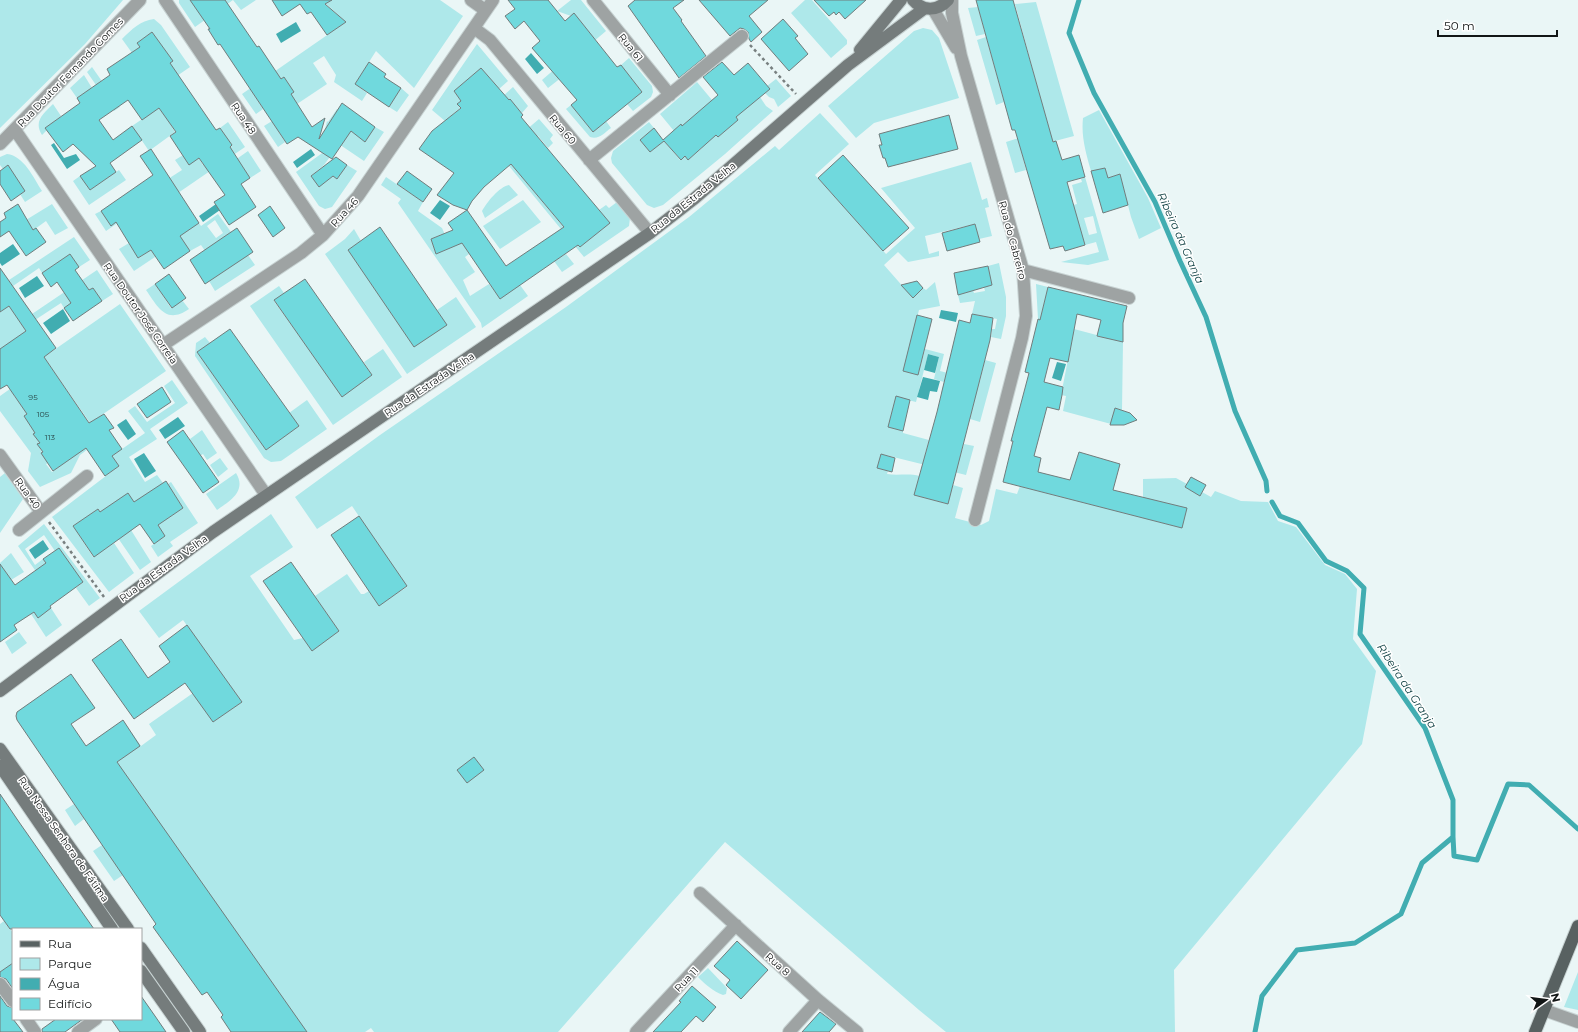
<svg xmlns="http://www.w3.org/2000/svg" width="1578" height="1032" font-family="Montserrat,sans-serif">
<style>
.green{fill:#aee8ea;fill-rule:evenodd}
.water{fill:#41adb1}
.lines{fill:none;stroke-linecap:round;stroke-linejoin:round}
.stream{stroke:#41adb1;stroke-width:5}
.building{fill:#70d9dd;stroke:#717c7c;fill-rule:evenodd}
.street-casing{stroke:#c7d2d2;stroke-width:14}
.secondary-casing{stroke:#c7d2d2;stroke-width:14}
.primary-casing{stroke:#c7d2d2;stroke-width:14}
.path{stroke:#788080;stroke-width:2.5;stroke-dasharray:3 3;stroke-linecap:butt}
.street{stroke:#9ea3a3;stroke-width:12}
.secondary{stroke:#757c7c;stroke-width:12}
.primary{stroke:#586161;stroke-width:12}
.labels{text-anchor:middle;stroke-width:3;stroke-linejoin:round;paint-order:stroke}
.number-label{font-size:8px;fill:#2a4748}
.street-label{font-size:10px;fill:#121616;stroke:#fff}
.water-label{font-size:11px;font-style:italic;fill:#05393b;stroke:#fff}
</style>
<rect width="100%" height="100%" fill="#eaf6f6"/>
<path class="green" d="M0 0H123L85 44 0 128Z
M179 0H256L241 10 233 0 195 27 179 3Z
M325 0H440L463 16 414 88 376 51 355 84 367 93 362 101 334 82 336 75 324 56 313 63 327 84 294 106 288 96 294 92 284 77 255 96 263 109 256 114 242 94 346 22 324 2Z
M571 0H581L606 31 586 48V28L574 14 571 16 557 11Z
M805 0H812L847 40V44L831 58 791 13Z
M1036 2 1074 136 1021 150 1026 170 1015 173 1006 142 1049 129 1015 4Z
M978 7 985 34 976 36 968 8Z
M154 19 161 25 190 67 158 89 122 39C132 29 140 21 154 19ZM152 32 173 61 158 72 137 43Z
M923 28 932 30 939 38 959 98 874 123 856 138 828 106 914 31Z
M986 37 1004 102 996 105 977 40Z
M477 44 508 81 499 89 481 68 454 91 461 101 457 104 460 108 445 121 432 110Z
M629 58 652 86 653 92 651 97 633 111 627 104 642 92 621 65Z
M564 61 571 70 548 88 542 80Z
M92 67 120 107 114 111 87 72Z
M84 75 92 88 77 98 70 88Z
M776 79 791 96 778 107 774 99 769 97 765 93 767 86Z
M697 82 712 100 718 137 738 120 727 106 760 97 766 106 773 111 725 154 663 205 654 208 647 205 612 163 611 158 613 151 649 122 654 128 640 140 650 152 664 141 680 160 685 156 688 160 702 148 681 124 674 131 660 114Z
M513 87 528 106 522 113 510 100 467 128Z
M401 88 409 95 397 112 389 107Z
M53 104 61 116 46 128 47 130 42 135C33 121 44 113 53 104Z
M571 105 593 132 606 121 611 128C604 133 599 140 590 137L566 109Z
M160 107 175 132 149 151 132 126Z
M337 109 346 115 351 131 365 141 375 127 384 132 364 161 324 134 327 121 328 122Z
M1099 110 1148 198 1161 228 1139 239 1131 217 1120 174 1108 178 1105 168 1091 171C1086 153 1081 137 1083 118Z
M820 113 849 144 815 175 886 254 915 228 881 188 971 162 982 200 987 198 989 207 985 208 992 236 979 239 975 224 925 236 929 254 939 251V256L908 262 898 252 884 265 913 298 923 288 926 290 935 282 940 306 919 310 903 371 918 375 925 349 944 354 940 371 980 381 985 360 996 363 980 422 970 419 974 401 941 393 944 382 934 379 939 357 928 354 916 402 896 397 888 427 903 431V433L929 440 925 454 958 463 964 444 974 446 966 475 881 454 877 468 888 471 887 474C898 476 908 473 920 476L914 495 947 504 953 485 963 488 955 518 981 525 989 521 996 489 1017 494 1020 486 1182 528 1143 497V479L1176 478 1187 484 1186 487 1200 496 1202 492 1211 497 1215 491 1241 501 1268 502 1278 521 1296 527 1325 565 1345 574 1357 589 1353 639 1376 671 1362 744 1174 970 1175 1032H946L919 1010 725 842 558 1032H374L371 1028 365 1032H305L108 750 132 733 141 746 156 735 149 724 193 693 213 722 242 702 183 620 159 638 139 611 271 514 293 547 250 576 294 640 303 638 312 650 339 631 315 596 347 574 361 594H364L369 591 379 605 407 587 352 506 317 529 295 497 380 435 566 307 689 217 775 146 779 150Z
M280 116 286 125 278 131 285 142 278 147 264 126Z
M539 119 553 135 550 139 553 143 548 148 538 136 508 160 580 247 610 223 599 210 606 205 609 208 617 202 630 218 629 226 584 257 509 166 506 168 512 142Z
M228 122 245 147 178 193 168 179 182 170 175 160 193 149 203 165 232 146 220 128Z
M248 151 261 171 250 178 241 164 224 175 221 170Z
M325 151 332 154 324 165 311 176 319 186 333 176 337 179 347 165 357 171 332 207 325 209 319 206 296 172Z
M7 154C24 156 33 177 42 191L25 202 20 194 25 191 8 166 3 169 0 165V157Z
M119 170 126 180 89 205 73 181 80 176 90 190Z
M386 177 423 202 418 211 442 228 450 246 460 239 469 254 465 257 475 272 463 280 470 296 489 284 500 298 520 285 528 296 482 328 481 323 398 203 401 199 381 185ZM442 234 448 249 436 254 431 239Z
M1085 177 1109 260 1088 265 1061 262 1099 252 1096 242 1085 245 1079 225 1064 229 1059 209 1077 204 1072 185 1082 182 1081 179ZM1093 216 1097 233 1089 235 1084 218Z
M509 185 518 195 485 218 482 211C487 202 499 187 509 185Z
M523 200 541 222 500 249 483 226Z
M52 204 68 228 55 235 46 221 28 234 21 223Z
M101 211 111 225 124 216 125 218 106 231 95 214Z
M218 214 231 232 222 239 248 255 255 265 215 291 209 281 220 273 201 245 190 251 182 239 134 271 119 249 129 243 139 258 165 240 186 231 199 223 201 226ZM215 220 223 233 216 238 207 226Z
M354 229 361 241 348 250 414 347 446 325 437 310 456 297 476 327 407 374 325 254 345 239Z
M74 237 90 260 79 267 70 254 42 273 39 268 13 286 9 280Z
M566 254 574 264 562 272 554 261Z
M999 263 1006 297V316L1001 339 991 337 992 329H995L997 319 972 314 975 301 960 303 958 295 973 290 974 293 985 291 984 287 992 285 988 266Z
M97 270 113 294 102 301 93 288 64 308 61 303 35 320 32 314Z
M155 284 171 308 182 300 189 309C166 325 158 307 146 290Z
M1036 284 1048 287 1041 316 1054 323 1038 319Z
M279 286 284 293 274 301 342 396 372 375 364 362 383 349 402 377 333 425 250 306Z
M120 304 166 371 90 423 44 357Z
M9 306 26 331 0 354V312Z
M1074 329 1123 342 1122 410 1115 408 1111 424 1063 411 1066 396 1061 395Z
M205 337 210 343 197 352 266 450 299 426 289 413 307 400 327 429 281 461 271 462 264 458 195 356 196 343Z
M34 372 14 396 21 405 29 412 24 416 38 431 34 434 40 443 38 445 48 463 46 464 52 472 75 455 63 438 88 449 80 455 71 473 40 487 28 471 31 453 0 411V396Z
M172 380 188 403 150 429 157 439 129 457 145 482 157 475 163 483 167 519 183 508 168 484 171 482 198 523 170 542 173 546 158 557 151 546 165 536 154 519 140 524 131 530 151 562 140 570 98 509 73 526 93 557 114 543 134 573 109 592 52 517 119 466 112 456 145 433 128 411 135 406 147 422 175 403 164 386Z
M202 430 217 453 207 460 203 454 192 461 182 445Z
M220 458 228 469 218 477 210 465Z
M5 473 23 499 0 533V477Z
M236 473C247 491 230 501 217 510L206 494Z
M44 524 100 598 89 606 76 588 83 582 59 549 55 551 44 535 25 549 35 565 43 559 53 572 42 580 18 546Z
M11 553 24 572 11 580 0 564V563Z
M51 608 62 625 46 637 31 614 34 612 38 617Z
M19 632 27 643 12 654 5 642Z
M74 804 84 819 75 826 65 810Z
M102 845 123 875 114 881 93 851Z
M4 921 13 933V963L0 972V924Z
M708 968 727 988 726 994 723 995C713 991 706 985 698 977Z
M1578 972V1010L1564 1007Z"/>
<path class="water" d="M296 22 301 31 281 43 276 34Z
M531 53 544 68 537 74 525 59Z
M54 143 64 158 76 154 80 160 67 169 51 145Z
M311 149 315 155 297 168 293 162Z
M440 200 450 206 440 220 430 213Z
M216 204 220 210 203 222 199 216Z
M13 244 20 254 2 266 0 263V253Z
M37 276 44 286 25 298 19 288Z
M63 309 70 321 51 334 43 323Z
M941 310 958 313 956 322 939 318Z
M928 354 939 357 935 373 924 370Z
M1057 362 1066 364 1061 381 1052 378Z
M923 377 940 381 937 392 930 391 928 400 917 397Z
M178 417 185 426 165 439 159 430Z
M126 419 136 434 128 440 117 425Z
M144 453 156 471 145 478 134 459Z
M43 540 49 549 35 559 29 550Z"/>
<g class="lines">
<path class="stream" d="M1079 0 1069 33 1094 93 1155 202 1180 261 1206 317 1235 411 1266 481 1267 491
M1453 837 1454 856 1477 860 1508 784 1529 785 1578 829
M1255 1032 1262 996 1297 950 1355 943 1401 914 1422 863 1453 837V800L1425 728 1360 634 1364 588 1347 571 1326 561 1298 523 1280 516 1272 502"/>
</g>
<path class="building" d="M190 0H225L257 47 259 46 281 79 284 77 294 92 291 94 312 127 325 118 319 139 342 103 375 127 365 142 351 131 332 159 298 137 287 144 220 44 218 45 208 29H210Z
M272 0H332L325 4 346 22 327 35 311 12 307 14 300 4 282 16Z
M508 0H548L565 21 574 13 617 67 621 65 642 92 593 132 571 105 577 100 532 48 540 41 524 21 515 29 505 16 515 9Z
M635 0H684L673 8 682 20 681 21 706 56 679 78 628 6Z
M699 0H768L749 16 762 32 751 42 749 39 748 32 744 29 740 28 730 36Z
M814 0H866L845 19 839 12 836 15 834 12 829 16Z
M976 0H1013L1053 142 1056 141 1062 160 1079 155 1085 177 1067 182 1085 245 1065 251 1063 246 1050 249 1015 130H1012Z
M783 19 798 36 795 38 808 54 789 71 761 39Z
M152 32 173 61 170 63 216 130 220 128 232 145 230 147 250 178 241 184 256 207 229 225 214 202 225 195 199 158 189 165 170 136 176 132 159 108 142 120 128 100 99 120 113 140 132 126 142 140 110 163 116 172 90 190 80 176 96 166 73 144 63 152 45 128 80 103 77 98 110 75 107 69 140 47 137 43Z
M369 62 386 74 384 77 401 88 389 107 355 84Z
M722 62 734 75 748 63 770 89 736 117 738 120 718 137 716 135 688 160 685 156 681 160 664 141 650 152 640 140 654 128 663 140 681 124 682 126 718 95 703 77Z
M481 68 509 100 510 99 523 115 521 117 610 223 580 247 578 245 500 299 462 243 436 254 431 239 453 230 448 223 467 210 453 205 437 195 454 173 419 149 432 131 461 108 457 104 461 101 454 91ZM511 164 564 227 506 266 467 210 472 201 484 187Z
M949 115 958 149 888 167 885 158H883L879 145H882L879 134Z
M151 149 199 223 180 236 190 251 164 269 151 250 138 258 116 222 111 226 101 211 153 175 140 156Z
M843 155 909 228 883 251 818 178Z
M336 157 347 165 337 179 333 176 319 187 311 176Z
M8 165 25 191 11 201 0 184V171Z
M1105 168 1108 178 1120 174 1128 205 1103 213 1091 171Z
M407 171 432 189 423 202 397 184Z
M18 204 33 230 36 228 46 242 26 256 9 231 0 237V222L6 218 4 213Z
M270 206 285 228 273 237 258 215Z
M975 224 980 242 947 251 942 233Z
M380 227 447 325 414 347 348 250Z
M237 228 253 252 205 284 190 260Z
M70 254 79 267 75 270 89 290 93 288 102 301 73 321 64 308 71 303 57 282 51 287 42 273Z
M988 266 992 285 958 295 954 273Z
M0 268 56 348 44 357 89 423 104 414 114 428 109 430 122 449 112 456 119 466 105 476 86 448 53 471 41 453 43 452 37 444 40 443 33 434 35 433 24 416 27 414 7 385 0 389V349L26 331 9 306 0 312Z
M169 274 186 298 172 308 155 284Z
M305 279 372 375 342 397 274 300Z
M917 281 923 288 913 298 901 285Z
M1048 287 1127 306 1123 323V342L1097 336 1101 320 1077 314 1068 362 1050 358 1044 382 1063 387 1062 395 1059 410 1047 407 1034 456 1041 458 1038 472 1070 480 1079 452 1120 464 1113 490 1187 508 1182 528 1003 482 1013 441H1011L1029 373 1025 372 1038 319 1040 320Z
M972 314 993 318 990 340 948 504 914 495 937 412 959 320 970 323Z
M917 315 932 319 918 375 903 371Z
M230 329 299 426 266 450 197 352Z
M162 387 171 402 147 418 137 404Z
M896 396 910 400 903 431 888 427Z
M1115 408 1130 413 1137 420 1124 425H1110Z
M183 430 219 482 203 493 167 442Z
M881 454 895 458 892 472 877 468Z
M1191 477 1206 485 1200 496 1185 487Z
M166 481 183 508 158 525 165 536 154 544 140 524 94 557 73 526 98 509 100 512 128 493 134 502Z
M359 516 407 586 379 606 331 535Z
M59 548 83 582 50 606 51 608 38 618 34 612 14 625 17 630 0 642V564L15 585 46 563 43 559Z
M291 562 339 631 312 651 263 581Z
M187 625 242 702 213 722 185 683 134 719 92 660 121 639 148 678 170 662 159 646Z
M71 674 95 708 71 724 86 746 123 720 140 746 117 762 307 1032H231L221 1017 223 1015 207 992 202 995 153 927 156 924 17 720 16 716 17 712Z
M474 757 484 770 467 783 457 770Z
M0 794 19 822 94 929H10L0 915Z
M737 941 768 970 741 999 726 985 730 980 714 966Z
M13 963V989L6 979 0 977V972Z
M692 986 716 1007 703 1022 696 1016 681 1032H653L681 1002 679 1001Z
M0 996 7 1006 13 1008V1019L23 1032H0Z
M141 996 155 1016 166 1032H120L111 1019H141Z
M820 1012 836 1024 829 1032H802Z
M56 1019H83L65 1032H42V1029Z"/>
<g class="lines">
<g class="street-casing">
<path id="street" d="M165 0 323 235
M471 0 485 10
M593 0 670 95
M952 0V13L961 56 1023 270 1026 316 1022 338 975 520
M933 9 956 48
M474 28 490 40 650 233
M15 130 266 495
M0 144 140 0
M589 160 742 36
M1023 270 1129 298
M163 345 301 253 323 235 358 196 493 0
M0 455 41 512
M19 530 87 476
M700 893 818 1000 857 1032
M0 984 13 1001
M1544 1010 1578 1022
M26 1019 35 1032
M78 1032 96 1019
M636 1032 736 925
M789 1032 818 1000"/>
</g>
<g class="secondary-casing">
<path id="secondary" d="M913 0C923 12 938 11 948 0
M860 50 901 0
M0 691 213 532 650 233 695 198 848 65 925 8
M0 749 128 929
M0 766 112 929
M141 948 200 1032
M141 971 184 1032"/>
</g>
<g class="primary-casing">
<path id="primary" d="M1535 1032 1578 926"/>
</g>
<path class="path" d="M750 45 796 94
M49 522 104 597"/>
<use href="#street" class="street"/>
<use href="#secondary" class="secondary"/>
<use href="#primary" class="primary"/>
</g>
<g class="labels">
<g class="number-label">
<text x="33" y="400">95</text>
<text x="43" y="417">105</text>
<text x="50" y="440">113</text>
</g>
<g class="street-label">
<text transform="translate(631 47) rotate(51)" y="4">Rua 61</text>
<text transform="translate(70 72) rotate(-46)" y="4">Rua Doutor Fernando Gomes</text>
<text transform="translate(244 118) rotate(56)" y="4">Rua 48</text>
<text transform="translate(563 129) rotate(50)" y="4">Rua 60</text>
<text transform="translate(693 197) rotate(-39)" y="4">Rua da Estrada Velha</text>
<text transform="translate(344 212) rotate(-48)" y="4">Rua 46</text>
<text transform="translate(1013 240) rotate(75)" y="4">Rua do Cabreiro</text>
<text transform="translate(141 313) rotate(55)" y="4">Rua Doutor José Correia</text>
<text transform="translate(429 384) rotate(-34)" y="4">Rua da Estrada Velha</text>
<text transform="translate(28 493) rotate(54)" y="4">Rua 40</text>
<text transform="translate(163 568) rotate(-36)" y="4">Rua da Estrada Velha</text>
<text transform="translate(64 839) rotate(55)" y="4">Rua Nossa Senhora de Fátima</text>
<text transform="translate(778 964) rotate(42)" y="4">Rua 8</text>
<text transform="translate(686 979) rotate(-47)" y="4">Rua 11</text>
</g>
<g class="water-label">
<text transform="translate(1181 238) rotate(66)" y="4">Ribeira da Granja</text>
<text transform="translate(1407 686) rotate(57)" y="4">Ribeira da Granja</text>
</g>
</g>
<rect x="12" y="928" width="130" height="92" fill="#ffffff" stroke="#a0a2a2"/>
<rect x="20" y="941" width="20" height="6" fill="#586161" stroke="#a0a2a2"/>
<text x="48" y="948" font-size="12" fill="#121616">Rua</text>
<rect x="20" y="958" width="20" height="12" fill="#aee8ea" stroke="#a0a2a2"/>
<text x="48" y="968" font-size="12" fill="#121616">Parque</text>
<rect x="20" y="978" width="20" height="12" fill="#41adb1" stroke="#a0a2a2"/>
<text x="48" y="988" font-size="12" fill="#121616">Água</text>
<rect x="20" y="998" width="20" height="12" fill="#70d9dd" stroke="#a0a2a2"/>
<text x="48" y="1008" font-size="12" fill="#121616">Edifício</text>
<g transform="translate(1546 1000) rotate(76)" stroke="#ffffff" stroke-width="3" paint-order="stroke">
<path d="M0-3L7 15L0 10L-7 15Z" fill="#121616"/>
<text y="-6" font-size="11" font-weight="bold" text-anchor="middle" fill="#121616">N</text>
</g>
<path d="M1438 30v6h119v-6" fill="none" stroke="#121616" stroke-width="2"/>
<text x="1444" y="30" font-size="12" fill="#121616" stroke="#ffffff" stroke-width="3" paint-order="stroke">50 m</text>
</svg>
